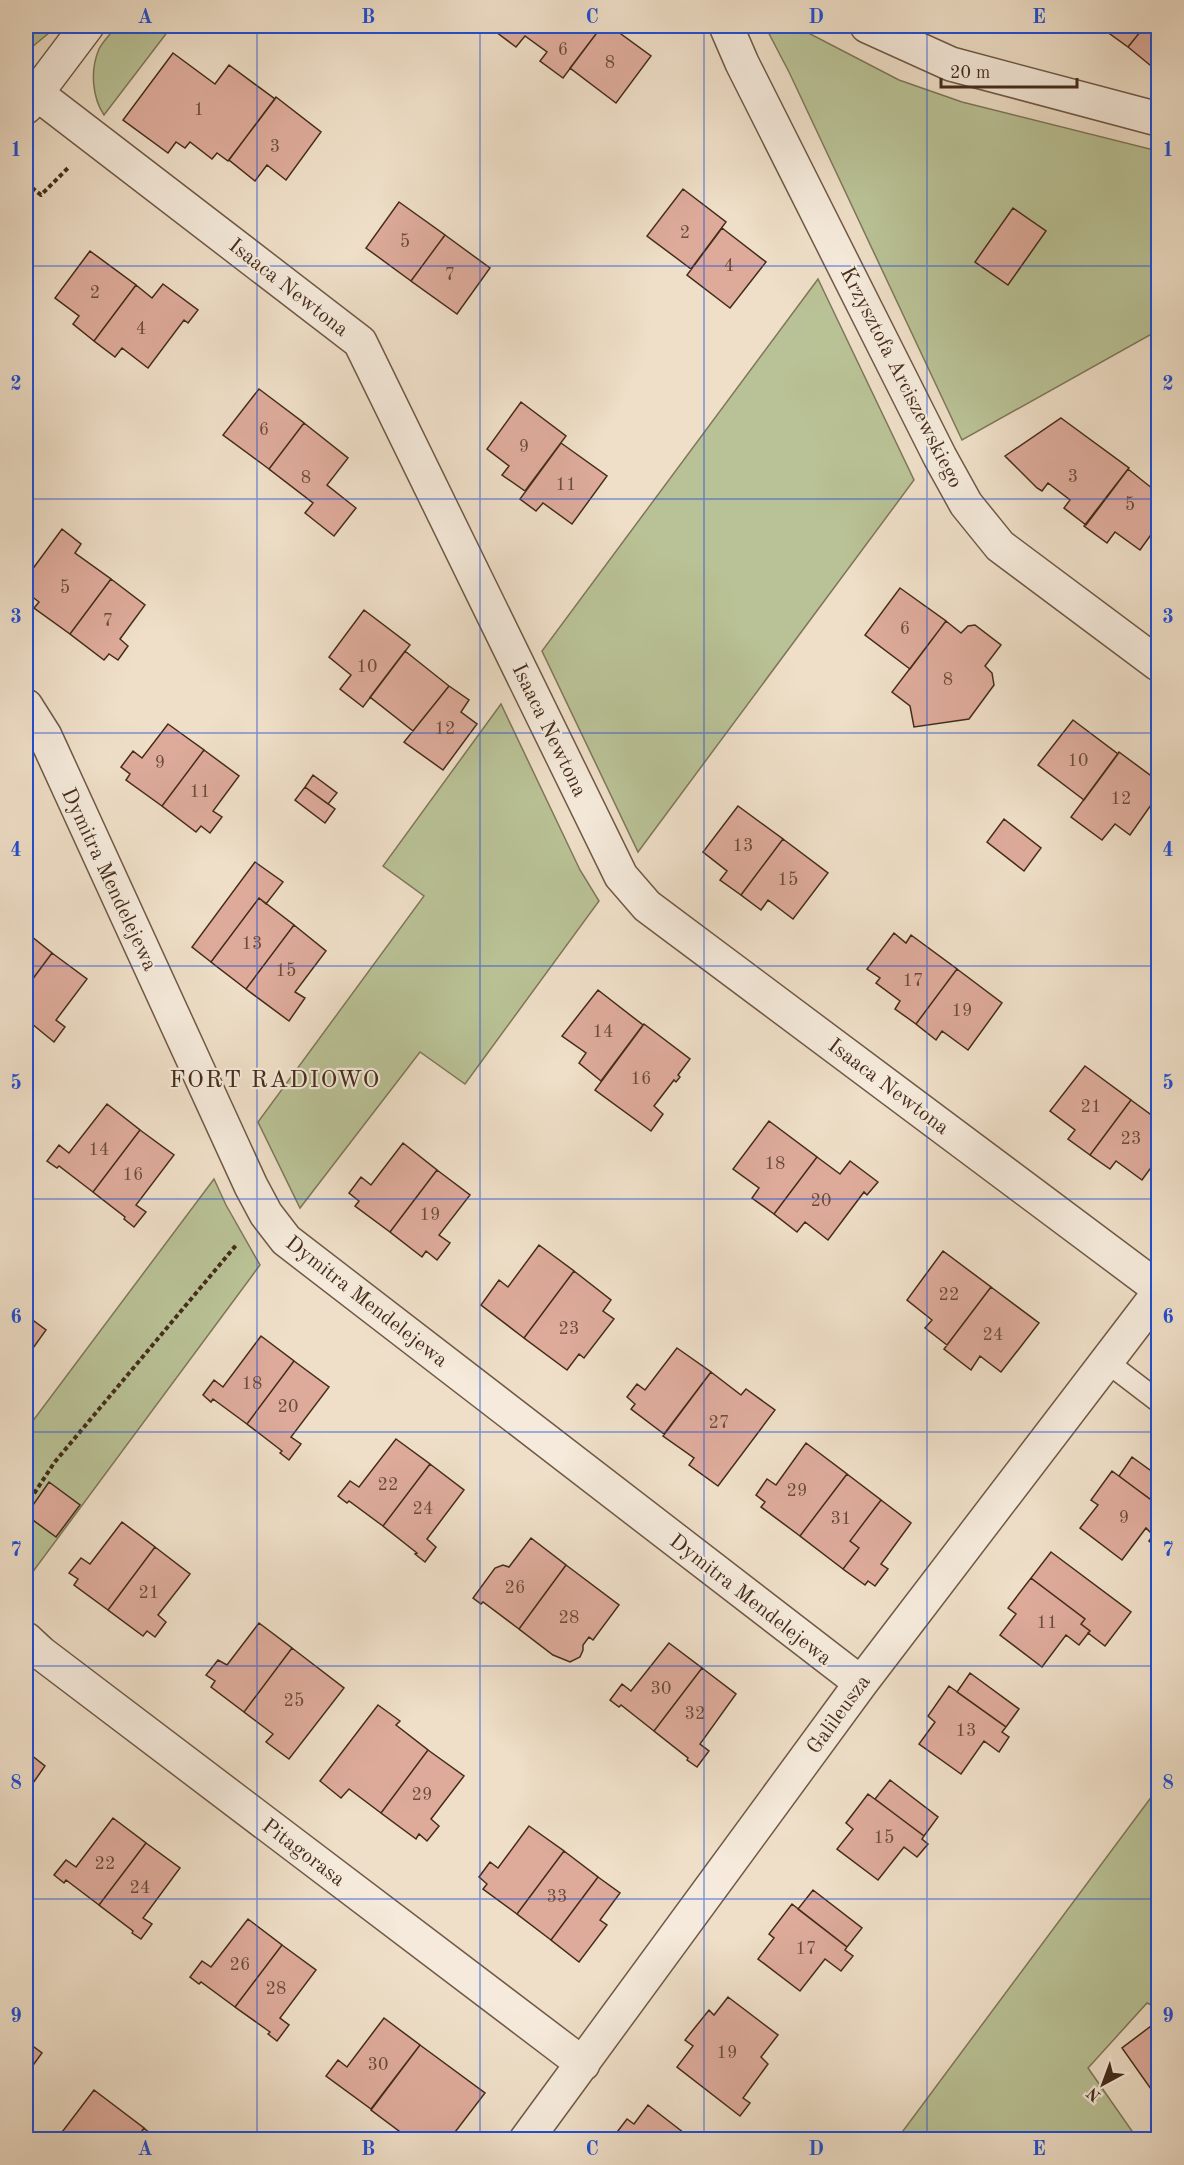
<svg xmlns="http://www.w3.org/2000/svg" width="1184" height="2165" font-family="'Old Standard TT',serif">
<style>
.green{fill:#b9c296;stroke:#7f7758;stroke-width:1.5}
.building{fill:#deab9b;stroke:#452c1a;stroke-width:1.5}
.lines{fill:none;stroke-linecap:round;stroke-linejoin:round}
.service-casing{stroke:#705946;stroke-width:24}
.minor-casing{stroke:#705946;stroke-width:36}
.path{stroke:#452c1a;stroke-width:4;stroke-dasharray:4.5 3;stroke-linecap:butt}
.service{stroke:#f5eadb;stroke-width:21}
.minor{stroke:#f5eadb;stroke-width:33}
.grid{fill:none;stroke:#1d4ed8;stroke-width:1.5;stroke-opacity:0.55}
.labels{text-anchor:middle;stroke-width:4.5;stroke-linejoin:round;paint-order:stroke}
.number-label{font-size:18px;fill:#6b4c3a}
.street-label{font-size:21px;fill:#452c1a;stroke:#f5eadb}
.quarter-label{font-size:24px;letter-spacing:1.5px;fill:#452c1a;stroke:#f5eadb}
.neatline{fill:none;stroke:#1d4ed8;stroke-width:2}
.grid-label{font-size:20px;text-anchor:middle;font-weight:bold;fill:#1d4ed8}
</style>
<rect width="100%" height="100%" fill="#efdfc8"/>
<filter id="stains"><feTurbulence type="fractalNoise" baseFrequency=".00333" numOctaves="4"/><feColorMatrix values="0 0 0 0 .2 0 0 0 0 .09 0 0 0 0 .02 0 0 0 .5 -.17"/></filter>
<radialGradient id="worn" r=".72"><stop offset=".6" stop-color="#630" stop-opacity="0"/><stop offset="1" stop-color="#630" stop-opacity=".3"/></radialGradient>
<path class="green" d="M26 26H52L50 32 26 52Z
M117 26H172L104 115C92 97 90 70 99 49 103 41 111 33 117 26Z
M765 26H795L899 80 962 102 1158 151V324L1150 335 962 440 789 72Z
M818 279 914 480 638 852 542 651Z
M501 704 580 870 599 901 465 1084 420 1052 300 1208 258 1122 424 896 383 866Z
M214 1179 226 1205 260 1265 26 1581V1430Z
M1158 1788V2008L1147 2003 1088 2068 1132 2131 1129 2139H897Z"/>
<path class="building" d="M488 26H602L563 78 540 61 547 52 525 36 516 47Z
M602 26H610L651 56 616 103 570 68Z
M1110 26H1145L1128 47 1106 31Z
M1145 26H1158V67L1156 70 1128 47Z
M173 53 215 84 229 65 275 99 228 161 217 153 212 159 190 142 185 148 176 142 168 153 123 120Z
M276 97 321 132 286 180 267 165 255 181 229 160Z
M683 189 726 222 691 269 647 236Z
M399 202 445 235 411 281 366 248Z
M1013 208 1046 231 1008 285 975 262Z
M722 228 766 262 730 308 687 275Z
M445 235 490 268 457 314 411 281Z
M90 251 136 285 94 341 73 324 79 316 55 298Z
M163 284 198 310 188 323 184 320 148 368 122 348 115 357 94 341 136 285 152 298Z
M259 389 304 423 269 469 223 435Z
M521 402 566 436 525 491 502 475 509 466 487 449Z
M1061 418 1129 468 1086 525 1064 508 1070 500 1048 483 1042 491 1037 488 1005 456Z
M304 423 348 458 327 485 356 508 334 536 305 513 313 503 269 469Z
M561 443 607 476 572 524 543 503 536 511 520 499Z
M1128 469 1158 493V525L1140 550 1115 532 1107 543 1084 526Z
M62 529 81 544 75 553 111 579 70 634 34 608 39 602 30 595 26 601V578Z
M111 579 145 605 120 639 128 646 118 660 109 654 104 660 70 634Z
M900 588 946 621 910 669 865 635Z
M364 610 410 645 363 707 340 689 351 675 329 657Z
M946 621 961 633 968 626 975 625 1001 645 985 666 992 673 994 685 969 719 914 727 910 706 892 692Z
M405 651 449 686 413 731 370 697Z
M449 686 469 700 461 712 477 724 443 770 404 742Z
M1073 720 1118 754 1084 800 1038 765Z
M168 724 204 750 162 806 126 780 130 774 121 767 133 751 142 758Z
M204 750 239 776 213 811 222 817 210 833 201 826 196 832 162 806Z
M1119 752 1158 781V795L1130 835 1115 824 1102 840 1071 817Z
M313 775 337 793 328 804 305 787Z
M305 787 335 809 325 823 295 800Z
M738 806 783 839 741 895 720 880 727 871 703 852Z
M1004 819 1041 848 1024 871 987 842Z
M783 839 828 873 793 919 768 900 761 910 741 895Z
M255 862 283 882 266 904 259 898 211 962 192 947Z
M259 898 294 925 246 989 211 962Z
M294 925 326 951 295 992 305 998 289 1021 246 989Z
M26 932 52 953 26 988Z
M894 933 906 943 911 935 957 969 916 1024 895 1009 900 1001 876 983 880 978 867 969Z
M52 953 87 979 56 1020 65 1027 54 1042 26 1019V988Z
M957 969 1002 1003 968 1050 942 1031 936 1040 916 1024Z
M598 990 643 1025 601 1081 579 1063 586 1053 562 1036Z
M644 1024 690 1059 678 1075 680 1077 676 1082 674 1080 654 1106 663 1114 651 1131 595 1090Z
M1085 1066 1131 1100 1090 1155 1068 1139 1075 1130 1050 1111Z
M1131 1100 1158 1120V1158L1142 1180 1116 1161 1110 1169 1090 1155Z
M107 1104 140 1130 93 1192 59 1166 57 1168 47 1161 59 1145 69 1153Z
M769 1121 817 1157 774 1214 752 1198 759 1188 733 1169Z
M140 1130 174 1155 136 1205 146 1212 134 1227 124 1219 125 1217 93 1192Z
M403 1143 437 1170 390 1232 355 1206 359 1201 349 1193 361 1177 371 1185Z
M817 1157 840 1174 850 1161 878 1182 867 1195 864 1192 828 1240 805 1222 797 1232 774 1214Z
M437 1170 470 1195 439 1235 450 1243 437 1260 426 1251 422 1257 390 1232Z
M539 1245 574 1271 524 1338 481 1305 499 1280 508 1287Z
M943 1251 991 1287 947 1345 925 1328 932 1320 907 1300Z
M574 1271 611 1300 603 1311 614 1319 584 1358 579 1354 567 1370 524 1338Z
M991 1287 1039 1323 1001 1372 980 1356 971 1370 944 1349Z
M26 1315 46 1330 26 1358Z
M261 1336 294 1361 247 1424 213 1399 211 1402 203 1395 214 1380 223 1387Z
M677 1348 711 1372 664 1434 631 1409 635 1404 627 1397 637 1384 645 1390Z
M294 1361 329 1387 291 1437 301 1444 289 1460 280 1453 282 1451 247 1424Z
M711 1372 741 1395 746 1389 775 1410 718 1486 689 1465 694 1458 663 1436Z
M26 1379 33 1385 26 1395Z
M396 1439 430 1464 383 1526 349 1501 347 1503 338 1496 350 1481 359 1487Z
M806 1443 847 1474 800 1536 761 1507 765 1502 756 1495 767 1479 776 1485Z
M1132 1457 1158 1476V1505L1119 1476Z
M430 1464 464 1490 427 1539 436 1547 425 1562 415 1554 417 1553 383 1526Z
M1112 1471 1158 1505V1548L1149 1541 1153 1535 1146 1528 1122 1560 1080 1528 1098 1505 1091 1500Z
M847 1474 881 1500 850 1541 859 1548 843 1569 800 1536Z
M49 1482 80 1505 56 1537 26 1515Z
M881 1500 911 1523 881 1564 888 1569 875 1586 868 1581 865 1585 843 1569 859 1548 850 1541Z
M122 1522 155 1547 108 1610 74 1585 78 1579 69 1573 81 1558 90 1564Z
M531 1538 566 1565 519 1629 483 1602 481 1604 473 1598 495 1568 503 1565 509 1567Z
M155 1547 190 1574 158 1615 166 1622 155 1637 147 1631 143 1636 108 1610Z
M1051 1552 1131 1612 1105 1646 1088 1633 1090 1631 1081 1624 1085 1619 1031 1578Z
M566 1565 619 1605 593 1640 589 1637 583 1645V1650L580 1657 570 1662 553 1655 519 1629Z
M1031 1578 1085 1619 1081 1624 1090 1631 1079 1645 1066 1635 1042 1667 1000 1635 1016 1614 1008 1608Z
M259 1623 292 1648 244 1712 211 1687 215 1681 206 1675 218 1660 227 1665Z
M669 1643 702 1668 654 1731 621 1705 619 1707 610 1700 622 1684 631 1691Z
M292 1648 344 1688 289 1759 266 1742 273 1734 244 1712Z
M702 1668 736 1694 700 1744 709 1751 697 1767 687 1760 688 1758 654 1731Z
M970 1673 1019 1709 1006 1727 957 1692Z
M949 1686 1006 1727 1002 1732 1009 1737 999 1752 984 1741 961 1774 919 1744 935 1722 928 1716Z
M378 1705 400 1721 396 1725 428 1750 381 1813 349 1789 341 1798 320 1781Z
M428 1750 464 1776 431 1819 439 1826 427 1841 419 1834 416 1839 381 1813Z
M26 1751 45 1766 26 1793Z
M890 1780 938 1817 924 1836 875 1799Z
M868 1794 924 1836 922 1839 928 1844 917 1857 904 1847 878 1880 837 1849 853 1829 846 1823Z
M113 1818 146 1843 99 1905 66 1880 64 1883 54 1875 66 1860 76 1867Z
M529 1826 564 1851 517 1914 483 1889 487 1884 479 1877 490 1862 498 1868Z
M146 1843 180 1868 143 1918 152 1924 141 1939 132 1933 133 1931 99 1905Z
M564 1851 598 1877 551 1940 517 1914Z
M598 1877 620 1893 600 1920 607 1925 579 1962 551 1940Z
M813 1890 862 1928 847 1947 798 1909Z
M792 1904 847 1947 845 1950 853 1956 841 1971 825 1959 800 1991 758 1959 774 1938 769 1934Z
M248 1919 282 1945 235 2007 201 1982 199 1984 190 1977 202 1961 211 1967Z
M282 1945 316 1970 280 2018 289 2025 277 2041 268 2034 270 2032 235 2007Z
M728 1997 778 2035 761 2057 768 2064 743 2098 750 2103 740 2116 677 2067 693 2046 685 2040 709 2010 714 2015Z
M384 2018 420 2045 371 2109 326 2076 338 2060 347 2067Z
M1151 2026 1158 2036V2099L1122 2048Z
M26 2041 42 2053 26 2075Z
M420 2045 485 2093 449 2140H411L371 2110Z
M94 2090 144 2128 136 2140H56Z
M648 2105 693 2140H611L627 2119 634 2124Z
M144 2128 158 2140H136Z"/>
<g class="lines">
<g class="service-casing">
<path id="service" d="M1107 1362 1158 1401"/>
</g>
<g class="minor-casing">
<path id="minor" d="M726 26 742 63 940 457 966 504 1000 546 1158 664
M867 26 951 64 1158 119
M36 93 360 342 621 876 647 906 1158 1288
M26 107 87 26
M26 706 45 736 251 1186 266 1214 286 1240 861 1683
M26 1639 41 1653 583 2064
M526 2140 861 1683 1158 1294"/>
</g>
<path class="path" d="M26 183 41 195 69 167
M26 1506 54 1463 237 1244"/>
<use href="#service" class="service"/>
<use href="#minor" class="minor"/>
</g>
<path class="grid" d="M257 26V2140M480 26V2140M704 26V2140M927 26V2140M26 266H1158M26 499H1158M26 733H1158M26 966H1158M26 1199H1158M26 1432H1158M26 1666H1158M26 1899H1158"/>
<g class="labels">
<g class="number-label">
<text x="563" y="55">6</text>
<text x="610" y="68">8</text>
<text x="199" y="115">1</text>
<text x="275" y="152">3</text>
<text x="685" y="238">2</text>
<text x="405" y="247">5</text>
<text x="729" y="271">4</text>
<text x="450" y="280">7</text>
<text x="95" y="298">2</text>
<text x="141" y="334">4</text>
<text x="264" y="435">6</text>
<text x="524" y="452">9</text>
<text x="1073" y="482">3</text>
<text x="306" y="483">8</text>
<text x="566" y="490">11</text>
<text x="1130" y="510">5</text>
<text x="65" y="593">5</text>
<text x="108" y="626">7</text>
<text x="905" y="634">6</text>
<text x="367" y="672">10</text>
<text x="948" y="685">8</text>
<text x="445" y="734">12</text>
<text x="1078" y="766">10</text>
<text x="160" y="768">9</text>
<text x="200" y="797">11</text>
<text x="1121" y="804">12</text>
<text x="743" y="851">13</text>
<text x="788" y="885">15</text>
<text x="252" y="949">13</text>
<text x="286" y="976">15</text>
<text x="913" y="986">17</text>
<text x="962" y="1016">19</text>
<text x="603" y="1037">14</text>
<text x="641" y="1084">16</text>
<text x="1091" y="1112">21</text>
<text x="1131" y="1144">23</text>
<text x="99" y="1155">14</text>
<text x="775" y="1169">18</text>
<text x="133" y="1180">16</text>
<text x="821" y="1206">20</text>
<text x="430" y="1220">19</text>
<text x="949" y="1300">22</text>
<text x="569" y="1334">23</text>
<text x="993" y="1340">24</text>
<text x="252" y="1389">18</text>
<text x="288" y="1412">20</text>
<text x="719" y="1428">27</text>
<text x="388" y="1490">22</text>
<text x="797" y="1496">29</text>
<text x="423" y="1514">24</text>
<text x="1124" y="1523">9</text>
<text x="841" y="1524">31</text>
<text x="515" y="1593">26</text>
<text x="149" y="1598">21</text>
<text x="569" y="1623">28</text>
<text x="1047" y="1628">11</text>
<text x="661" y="1694">30</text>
<text x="294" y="1706">25</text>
<text x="695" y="1719">32</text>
<text x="966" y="1736">13</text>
<text x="422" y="1800">29</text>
<text x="884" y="1843">15</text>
<text x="105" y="1869">22</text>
<text x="140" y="1893">24</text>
<text x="557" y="1902">33</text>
<text x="806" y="1954">17</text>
<text x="240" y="1970">26</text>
<text x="276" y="1994">28</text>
<text x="727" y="2058">19</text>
<text x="378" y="2070">30</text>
</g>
<g class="street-label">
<text transform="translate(289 287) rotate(38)" y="7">Isaaca Newtona</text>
<text transform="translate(902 377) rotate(63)" y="7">Krzysztofa Arciszewskiego</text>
<text transform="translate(550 730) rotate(64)" y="7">Isaaca Newtona</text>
<text transform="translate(110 879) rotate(65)" y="7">Dymitra Mendelejewa</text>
<text transform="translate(889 1086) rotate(37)" y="7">Isaaca Newtona</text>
<text transform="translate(367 1301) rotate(38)" y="7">Dymitra Mendelejewa</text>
<text transform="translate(751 1599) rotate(38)" y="7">Dymitra Mendelejewa</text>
<text transform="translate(838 1714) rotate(-54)" y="7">Galileusza</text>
<text transform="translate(304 1852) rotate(37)" y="7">Pitagorasa</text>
</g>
<g class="quarter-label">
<text x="275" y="1087">FORT RADIOWO</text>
</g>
</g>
<rect width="1184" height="2165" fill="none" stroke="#efdfc8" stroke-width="66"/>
<g transform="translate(1103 2084) rotate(221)" stroke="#f5eadb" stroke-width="4.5" paint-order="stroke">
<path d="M0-4.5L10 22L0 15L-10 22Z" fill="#452c1a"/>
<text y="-9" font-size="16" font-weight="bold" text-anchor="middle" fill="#452c1a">N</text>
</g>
<path d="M941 78v9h136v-9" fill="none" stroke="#452c1a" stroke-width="3"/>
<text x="950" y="78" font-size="18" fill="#452c1a" stroke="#f5eadb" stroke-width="4.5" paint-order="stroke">20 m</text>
<rect x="33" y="33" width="1118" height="2099" class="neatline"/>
<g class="grid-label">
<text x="145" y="23">A</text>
<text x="368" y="23">B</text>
<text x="592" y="23">C</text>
<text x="816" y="23">D</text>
<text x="1039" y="23">E</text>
<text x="16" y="156">1</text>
<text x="1168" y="156">1</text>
<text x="16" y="390">2</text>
<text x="1168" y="390">2</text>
<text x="16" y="623">3</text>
<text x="1168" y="623">3</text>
<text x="16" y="856">4</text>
<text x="1168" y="856">4</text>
<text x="16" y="1089">5</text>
<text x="1168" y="1089">5</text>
<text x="16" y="1323">6</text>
<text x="1168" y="1323">6</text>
<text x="16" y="1556">7</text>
<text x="1168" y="1556">7</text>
<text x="16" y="1789">8</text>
<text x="1168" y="1789">8</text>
<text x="16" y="2022">9</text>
<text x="1168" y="2022">9</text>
<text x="145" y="2155">A</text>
<text x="368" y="2155">B</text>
<text x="592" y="2155">C</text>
<text x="816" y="2155">D</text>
<text x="1039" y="2155">E</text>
</g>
<rect width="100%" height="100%" filter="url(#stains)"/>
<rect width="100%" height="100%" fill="url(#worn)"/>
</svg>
